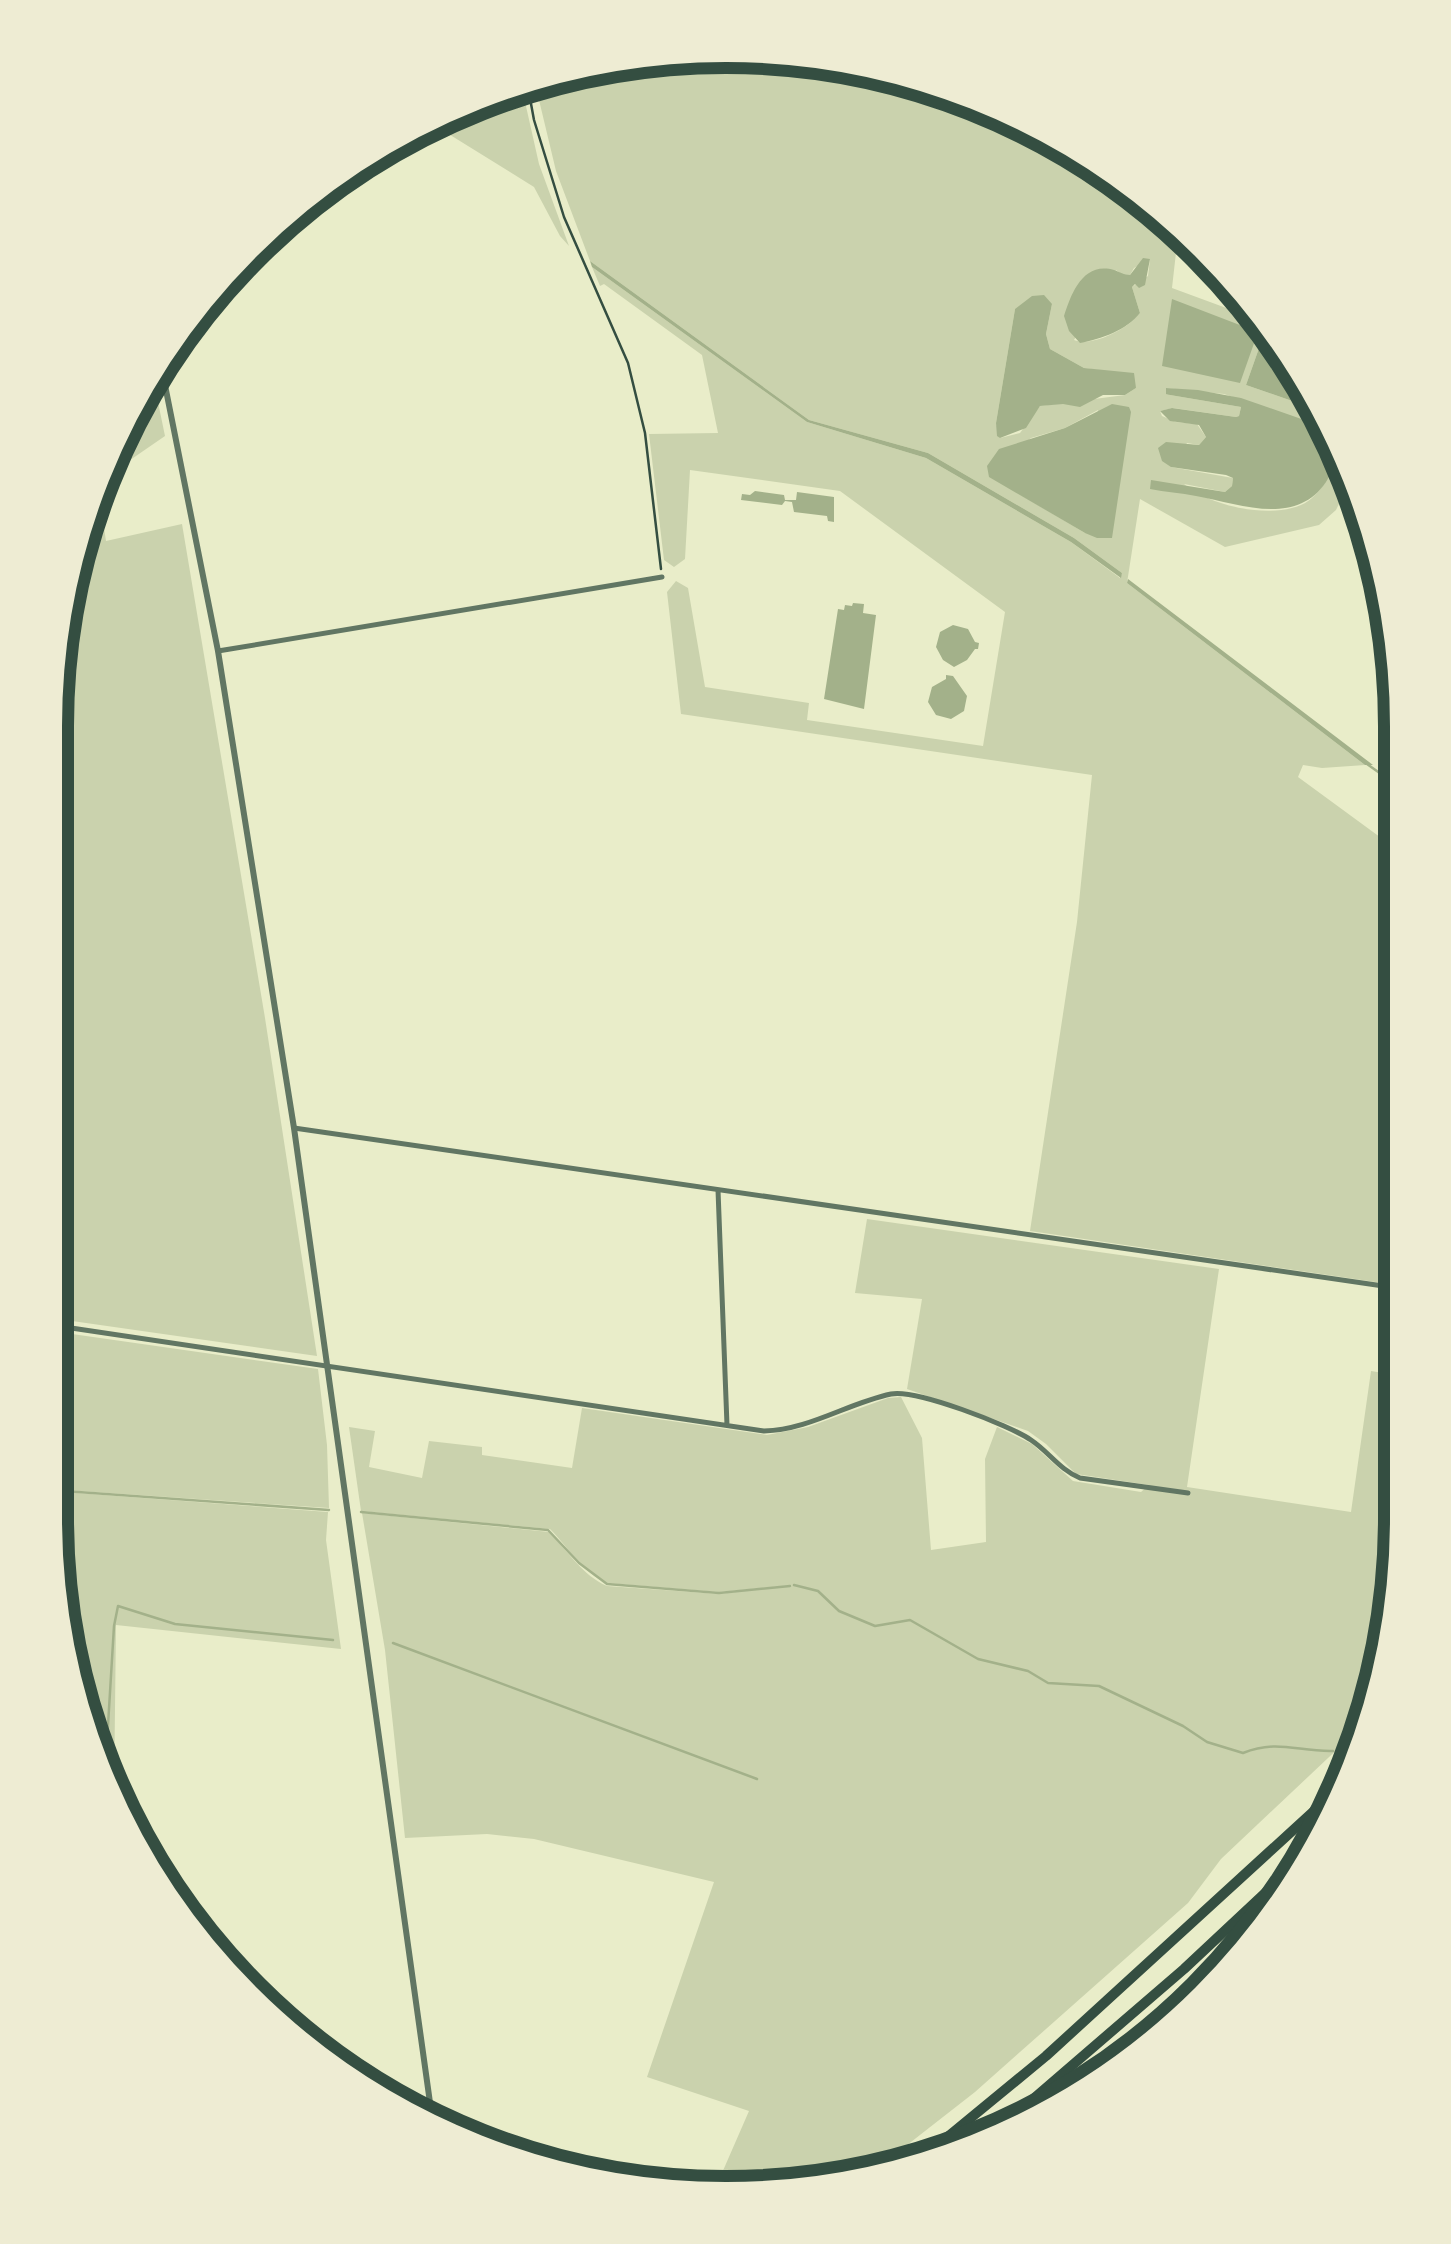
<svg xmlns="http://www.w3.org/2000/svg" width="1451" height="2244" font-family="'Public Sans',sans-serif">
<style>
.green{fill:#cad2ad;fill-rule:evenodd}
.water{fill:#a3b18a}
.lines{fill:none;stroke-linecap:round;stroke-linejoin:round}
.stream{stroke:#a3b18a;stroke-width:2.5}
.path{stroke:#344e41;stroke-width:2.5}
.minor{stroke:#617663;stroke-width:5}
.tertiary{stroke:#617663;stroke-width:6}
.motorway{stroke:#344e41;stroke-width:10}
.rim{fill:none;stroke:#344e41;stroke-width:12}
</style>
<rect width="100%" height="100%" fill="#e9edc9"/>
<path class="green" d="M681 51 813 56 942 86 1063 140 1179 226 1172 288 1267 323 1276 338 1264 334 1246 385 1321 411 1332 427 1351 479 1336 510 1319 525 1225 547 1140 499 1127 583 1365 765 1322 768 1303 765 1298 777 1399 851 1397 1296 1386 1294 1389 1284 1030 1231 1077 922 1092 775 681 714 667 592 676 581 688 588 705 687 809 703 807 720 983 746 1005 612 840 491 690 470 685 559 674 567 664 560 649 434 718 433 702 355 604 284 600 286 592 267 807 422 926 458 1071 542 1120 578 1122 573 1074 538 928 453 809 420 590 261 556 171 534 79 550 73ZM1150 259 1148 276 1132 287 1140 313C1128 329 1093 347 1074 340L1116 270 1122 275H1130L1134 268ZM1052 304 1046 334 1050 349 1084 368 1105 371 1136 388 1125 395 1040 406 1020 433 1000 438 996 423 1015 309ZM1166 388 1224 394 1291 417 1325 483C1319 491 1311 501 1301 505 1268 519 1211 506 1184 484L1225 492 1232 486 1233 478 1171 467 1187 443 1199 445 1206 437 1197 424 1176 422 1162 416 1160 411 1173 408 1236 417 1239 416 1241 407 1170 395ZM1098 410 1085 533 989 476 1031 438 1065 428Z
M521 84 539 164 569 246 560 236 534 187 426 120Z
M153 378 165 436 104 478 119 427Z
M99 495 106 541 182 524 265 1018 317 1356 51 1318 56 637Z
M867 1219 1219 1269 1187 1487 1351 1512 1371 1371 1396 1375 1395 1606 1363 1725 1221 1859 1188 1903 975 2092 870 2174 715 2189 749 2111 647 2077 714 1882 534 1839 487 1834 405 1838 385 1650 362 1513 549 1532C567 1550 583 1576 607 1586L719 1594 793 1585 719 1592 607 1583C584 1574 567 1546 550 1529L361 1511 349 1427 375 1431 369 1467 422 1478 429 1441 482 1447V1455L572 1468 582 1408 767 1435 808 1427 888 1398 901 1397 922 1438 931 1550 986 1542 985 1459 997 1427 1032 1444 1073 1481 1141 1492 1149 1485 1076 1474 1046 1444 1028 1431 907 1389 922 1299 855 1293Z
M51 1331 318 1369 327 1445 329 1508 50 1489Z
M50 1491 328 1512 326 1540 341 1649 116 1625 114 1793 86 1735 50 1519Z"/>
<path class="water" d="M1143 258 1150 259 1145 285 1139 288 1135 284 1132 287 1140 313C1127 330 1101 339 1080 343L1069 331 1064 316C1071 294 1083 261 1114 270 1120 272 1124 275 1130 275Z
M590 261 809 420 928 453 1074 538 1122 573 1121 578 1071 542 926 458 807 422 592 267Z
M1044 295 1052 304 1046 334 1050 349 1084 368 1134 373 1136 388 1125 395H1103L1080 407 1063 404 1040 406 1026 428 1000 438 997 436 996 423 1015 309 1032 296Z
M1172 299 1258 332 1240 383 1162 366Z
M1264 334 1276 338 1321 411 1246 385Z
M1166 388 1198 390 1241 398 1330 429C1336 445 1336 467 1326 482 1296 527 1239 504 1196 496 1181 493 1165 492 1150 489L1151 480 1225 492 1232 486 1233 478 1226 475 1171 467 1162 461 1158 448 1166 442 1199 445 1206 437 1199 425 1170 421 1160 411 1172 408 1236 417 1239 416 1241 407 1170 395 1166 394Z
M1112 404 1129 407 1131 412 1112 538H1097L1085 533 989 477 987 466 999 449 1065 428Z
M755 491 784 495 785 500H796L797 492 834 497V522L828 521 827 516 794 512 792 502 785 501 782 505 741 500 742 494 750 495Z
M1128 579 1373 765H1365L1127 583Z
M853 603 864 604 863 613 876 615 864 709 824 699 838 609 844 610 845 605 852 606Z
M953 625 968 629 975 642 979 643 978 649H975L967 660 954 667 943 660 936 647 940 632Z
M946 675 953 676 967 696 964 711 951 719 936 715 928 702 932 687 946 679Z"/>
<g class="lines">
<path class="stream" d="M1367 764 1381 774
M50 1490 329 1510
M361 1512 548 1530 579 1563 607 1584 719 1593 790 1586
M794 1585 818 1591 839 1611 875 1626 910 1620 978 1659 1028 1671 1048 1683 1099 1686 1183 1726 1207 1742 1243 1753C1278 1739 1298 1752 1333 1751
M393 1643 757 1779
M105 1775 114 1626 118 1606 175 1624 333 1640"/>
<path class="path" d="M527 82 534 120 564 217 628 363 645 433 661 569"/>
<path class="minor" d="M218 651 662 577
M294 1128 1397 1288
M718 1190 727 1425
M51 1325 764 1431C809 1430 848 1403 891 1394 916 1389 1009 1425 1031 1440 1049 1452 1060 1470 1080 1478L1188 1493"/>
<path class="tertiary" d="M161 365 218 651 294 1128 432 2117"/>
<path class="motorway" d="M996 2131 1184 1969 1294 1866
M911 2167 1046 2056 1349 1779"/>
</g>
<path d="M0 0H1451V2244H0ZM726 68H726A658 658 0 0 1 1384 726V1518A658 658 0 0 1 726 2176H726A658 658 0 0 1 68 1518V726A658 658 0 0 1 726 68Z" fill="#eeecd3" fill-rule="evenodd"/>
<path class="rim" d="M726 68H726A658 658 0 0 1 1384 726V1518A658 658 0 0 1 726 2176H726A658 658 0 0 1 68 1518V726A658 658 0 0 1 726 68Z"/>
</svg>
